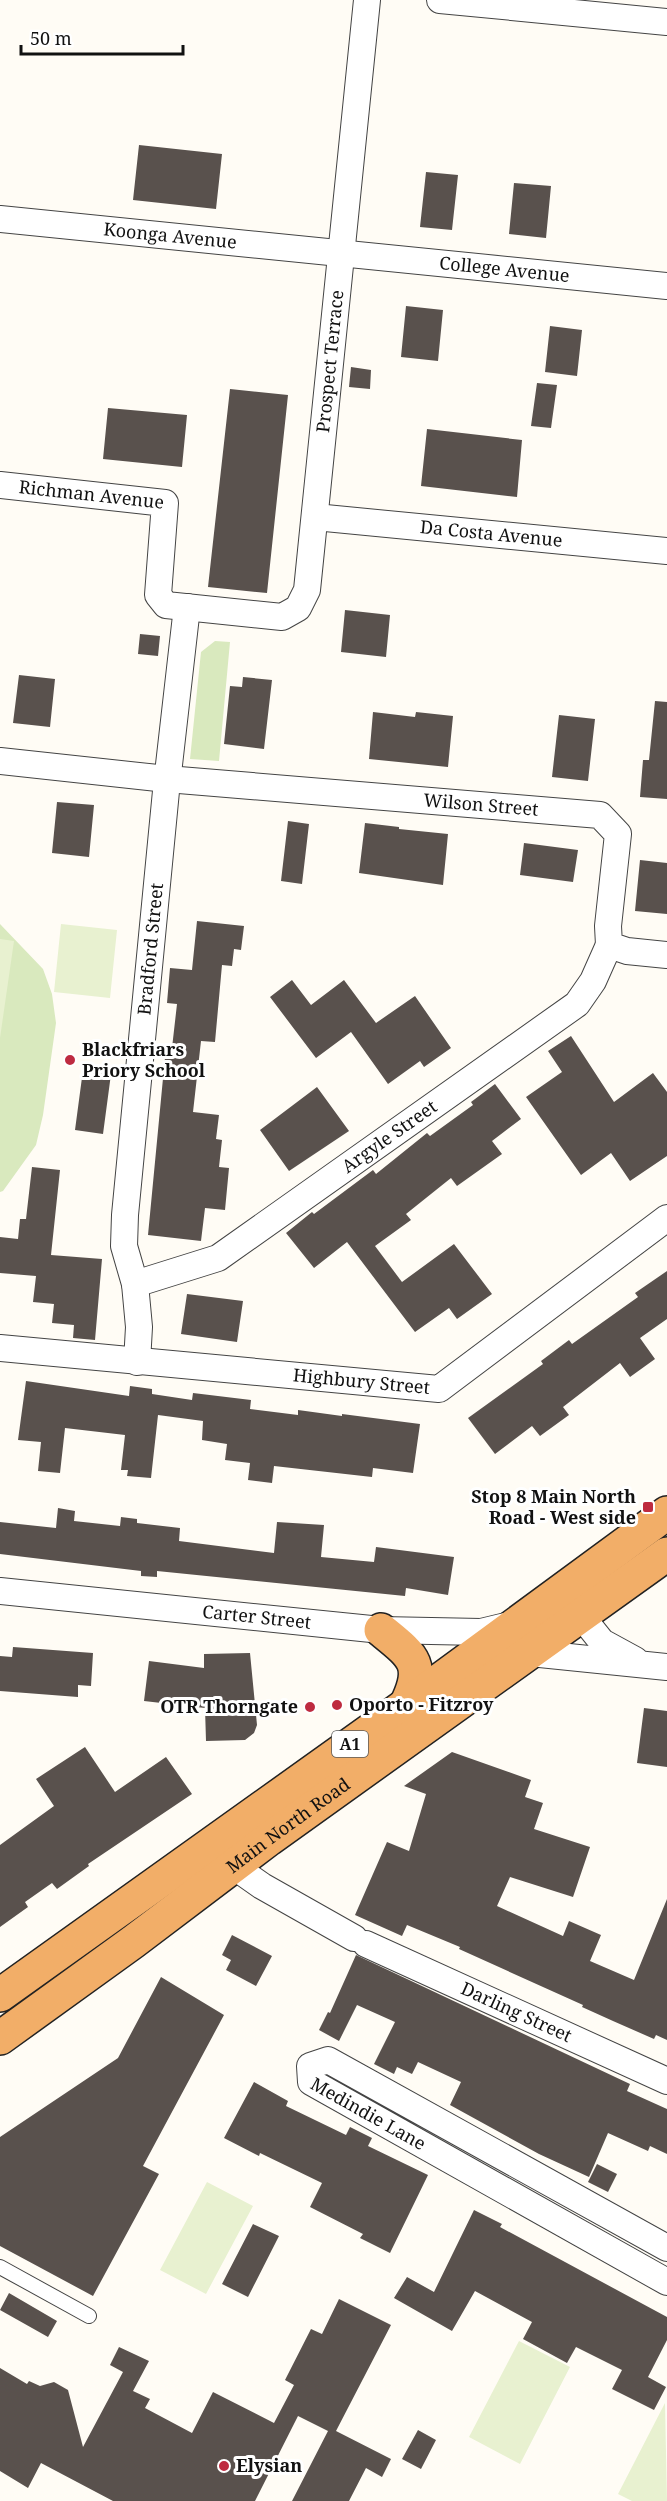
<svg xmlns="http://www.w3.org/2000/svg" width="667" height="2501" font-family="'Noto Serif',serif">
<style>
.green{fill:#d9e9be}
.pitch{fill:#e8f1d0}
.building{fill:#59514d}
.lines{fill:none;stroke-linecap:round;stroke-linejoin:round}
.service-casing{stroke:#444;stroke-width:16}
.minor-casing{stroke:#444;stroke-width:28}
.trunk-casing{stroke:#222;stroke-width:36}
.service{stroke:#fff;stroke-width:14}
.minor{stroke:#fff;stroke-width:26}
.trunk{stroke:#f2ae68;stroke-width:33}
.poi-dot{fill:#be2b40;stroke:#fff;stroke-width:2}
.labels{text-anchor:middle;stroke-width:6;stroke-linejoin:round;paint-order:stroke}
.shield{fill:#fff;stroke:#585858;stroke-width:1.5}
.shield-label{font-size:16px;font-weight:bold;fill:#111}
.street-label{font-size:18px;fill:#111;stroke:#fff}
.poi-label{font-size:18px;font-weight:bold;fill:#111;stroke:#fff;text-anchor:start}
</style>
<rect width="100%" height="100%" fill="#fffcf5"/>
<path class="green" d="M215 641 230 642 219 761 190 759 201 652Z
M0 924 43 969 52 994 56 1023 43 1115 36 1145 3 1191 0 1192Z"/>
<path class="pitch" d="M61 924 117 930 110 998 54 992Z
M0 939 14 941 0 1038Z
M207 2182 253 2206 206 2294 160 2270Z
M519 2341 570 2367 520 2464 469 2437Z
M665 2403 667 2501H632L618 2494Z"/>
<path class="building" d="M139 145 222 154 216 209 133 200Z
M426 172 458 175 452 230 420 227Z
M514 183 551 186 546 238 509 234Z
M406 306 443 310 438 361 401 357Z
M550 326 582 330 577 376 545 372Z
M351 367 371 370 370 389 349 387Z
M537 383 557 385 551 428 531 426Z
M230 389 288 395 267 593 208 587Z
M108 408 187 415 182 467 103 459Z
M427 429 522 440 517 497 421 486Z
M345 610 390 615 386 657 341 652Z
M140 634 160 636 158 656 138 654Z
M19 675 55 679 50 727 13 723Z
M243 677 272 680 264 749 224 744 230 686 242 687Z
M655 701 667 702V799L640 797 643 760H649Z
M373 712 415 717 416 712 453 716 448 767 369 759Z
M559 715 595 719 588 781 552 777Z
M57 802 94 805 89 857 52 853Z
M288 821 309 824 302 884 281 881Z
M365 823 399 827V829L448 834 443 885 359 873Z
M524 843 578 850 573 882 520 875Z
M640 860 667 863V914L635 911Z
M197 921 244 926 241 950 234 949 232 966 222 965 215 1042 201 1041 193 1112 219 1115 216 1139 222 1140 219 1167 229 1168 225 1210 205 1208 201 1241 148 1235 166 1047 172 1048 177 1004 167 1003 170 968 192 970Z
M292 980 311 1005 344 980 376 1023 415 996 451 1048 424 1067 420 1061 388 1084 351 1032 316 1058 270 997Z
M571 1036 614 1102 653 1073 667 1092V1156L630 1181 611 1153 581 1175 526 1097 562 1072 548 1051Z
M83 1070 111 1074 103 1134 75 1130Z
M495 1084 521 1119 492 1141 502 1154 457 1186 451 1178 406 1214 411 1220 375 1246 402 1282 454 1244 492 1294 457 1319 449 1308 415 1332 347 1242 314 1268 286 1233 312 1212 314 1214 373 1170 376 1174 427 1133 430 1136 473 1105 471 1102Z
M317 1087 349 1131 289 1171 260 1130Z
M32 1167 60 1170 51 1255 102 1259 95 1340 73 1338 74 1325 52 1323 54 1304 33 1302 36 1276 0 1273V1237L18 1239 20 1219H26Z
M667 1271V1319L640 1338 655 1359 630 1377 620 1363 563 1407 569 1415 540 1436 532 1426 495 1454 468 1418 543 1364 541 1361 569 1340 572 1344 638 1297 635 1293Z
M187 1294 243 1301 237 1342 181 1334Z
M26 1381 129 1396 130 1386 152 1389V1394L192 1400 193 1393 251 1400 250 1409 298 1415V1410L342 1416V1414L420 1424 413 1473 373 1468 372 1477 274 1466 272 1483 248 1480 250 1463 225 1460 227 1444 202 1440 203 1421 158 1415 151 1478 127 1476 128 1470H121L125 1435 65 1428 60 1473 38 1471 41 1442 18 1440Z
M58 1508 75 1511 74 1521 120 1526 121 1517 137 1519V1523L180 1528 179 1541 274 1553 277 1522 324 1525 321 1557 374 1562 376 1547 454 1557 448 1595 406 1588 405 1596 157 1571V1577L141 1576V1571L0 1554V1522L56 1528Z
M13 1647 93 1653 91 1686 78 1685V1697L0 1691V1656L12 1657Z
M250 1653 257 1725 254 1733 245 1740 206 1741 205 1708 144 1701 149 1661 204 1668V1654Z
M644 1708 667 1711V1767L637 1763Z
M85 1747 115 1792 166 1757 192 1794 88 1864 89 1866 57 1889 52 1883 25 1902 28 1907 0 1927V1845L54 1806 36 1779Z
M452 1752 531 1780 525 1797 543 1803 534 1829 590 1847 573 1897 510 1877 497 1906 563 1936 569 1921 601 1935 590 1961 634 1980 667 1899V2040L656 2035 654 2039 613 2021 582 2007 583 2005 459 1949 460 1947 407 1925 402 1936 355 1915 387 1842 409 1851 426 1794 404 1786Z
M232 1935 272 1956 256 1986 226 1970 231 1960 222 1955Z
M356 1955 630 2084 627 2091 667 2109V2154L650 2146 648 2151 608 2133 589 2177 539 2154 450 2105 461 2082 418 2062 412 2074 397 2067 394 2074 374 2064 395 2022 357 2005 339 2041 319 2030 328 2012 330 2013Z
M161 1977 224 2015 143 2166 159 2174 93 2296 0 2246V2137L118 2058Z
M254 2082 288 2101 286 2106 346 2135 350 2127 372 2138 368 2146 428 2175 390 2253 360 2238 363 2234 310 2207 322 2183 260 2153 259 2156 224 2138Z
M597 2164 617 2174 608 2192 588 2182Z
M474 2210 502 2224 500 2227 667 2317V2340L648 2377 666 2387 654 2410 612 2389 622 2370 576 2347 567 2363 523 2339 532 2322 475 2291 452 2331 394 2298 407 2277 434 2292Z
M253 2224 279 2236 248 2297 222 2284Z
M9 2293 57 2321 48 2337 0 2310Z
M339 2299 391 2325 336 2431 391 2459 382 2477 366 2468 349 2501H292L328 2431 298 2416 255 2501H113L41 2463 28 2488 0 2471V2368L27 2384 29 2381 40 2386 54 2382 68 2390 83 2447 123 2372 110 2365 119 2347 149 2361 133 2391 150 2399 145 2408 192 2433 213 2392 274 2423 294 2385 285 2380 311 2329 322 2334Z
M418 2430 436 2440 421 2469 402 2459Z"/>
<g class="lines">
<g class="service-casing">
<path id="service" d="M0 2267 89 2316"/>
</g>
<g class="minor-casing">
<g id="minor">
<path d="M440 0 667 22"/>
<path id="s1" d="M0 219 667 286"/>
<path id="s2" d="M0 485 165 503 158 595 166 605 282 617 298 608 307 590 367 0"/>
<path id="s3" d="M315 517 667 551"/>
<path id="s4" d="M0 761 167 779 600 815 618 834 608 926 609 945 627 951 667 955"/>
<path id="s5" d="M135 1284 218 1258 577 1004 593 981 609 945"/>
<path id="s6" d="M0 1348 439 1389 667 1218"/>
<path id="s7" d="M137 1362 139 1327 135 1284 124 1246 125 1215 166 791 187 607"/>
<path id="s8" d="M0 1591 381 1630 481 1632 510 1625"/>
<path d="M570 1602 602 1642 635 1660"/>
<path d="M530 1653 667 1667"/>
<path d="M235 1867 262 1886 354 1938"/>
<path id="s9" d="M366 1944 667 2081"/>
<path id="s10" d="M667 2248 328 2060 310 2066 311 2082 667 2282"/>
</g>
</g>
<g class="trunk-casing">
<g id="trunk">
<path d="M381 1630C413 1656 426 1664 406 1705"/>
<path d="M0 1995 406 1705 667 1513"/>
<path id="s11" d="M0 2038 133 1942 269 1839 667 1554"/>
</g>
</g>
<use href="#service" class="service"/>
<use href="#minor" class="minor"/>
<use href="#trunk" class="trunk"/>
</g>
<g class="poi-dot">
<circle cx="70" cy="1060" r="6"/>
<rect x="642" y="1501" width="12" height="12" rx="3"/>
<circle cx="337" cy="1705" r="6"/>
<circle cx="310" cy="1707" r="6"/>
<circle cx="224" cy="2466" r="6"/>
</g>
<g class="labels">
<rect class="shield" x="332" y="1731" width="36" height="26" rx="4.5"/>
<g class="shield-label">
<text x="350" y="1750">A1</text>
</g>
<g class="street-label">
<text dy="6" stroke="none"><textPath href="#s1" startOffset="171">Koonga Avenue</textPath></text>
<text dy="6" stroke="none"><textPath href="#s1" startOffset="507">College Avenue</textPath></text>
<text dy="6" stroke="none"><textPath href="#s2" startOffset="656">Prospect Terrace</textPath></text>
<text dy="6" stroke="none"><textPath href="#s2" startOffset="92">Richman Avenue</textPath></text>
<text dy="6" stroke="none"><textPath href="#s3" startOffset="177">Da Costa Avenue</textPath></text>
<text dy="6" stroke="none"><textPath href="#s4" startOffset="483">Wilson Street</textPath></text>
<text dy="6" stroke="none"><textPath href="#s7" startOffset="416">Bradford Street</textPath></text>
<text dy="6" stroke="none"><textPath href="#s5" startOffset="297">Argyle Street</textPath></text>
<text dy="6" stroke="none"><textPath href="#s6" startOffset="363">Highbury Street</textPath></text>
<text dy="6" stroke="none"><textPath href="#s8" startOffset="258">Carter Street</textPath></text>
<text dy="6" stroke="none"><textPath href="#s11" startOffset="358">Main North Road</textPath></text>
<text dy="6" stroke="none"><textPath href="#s9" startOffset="165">Darling Street</textPath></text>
<text dy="6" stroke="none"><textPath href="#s10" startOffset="488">Medindie Lane</textPath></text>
</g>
<g class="poi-label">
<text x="82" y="1056">Blackfriars<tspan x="82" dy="21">Priory School</tspan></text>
<text x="636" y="1503" text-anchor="end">Stop 8 Main North<tspan x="636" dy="21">Road - West side</tspan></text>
<text x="349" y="1711">Oporto - Fitzroy</text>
<text x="298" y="1713" text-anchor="end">OTR Thorngate</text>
<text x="236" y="2472">Elysian</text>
</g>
</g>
<path d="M21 45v9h162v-9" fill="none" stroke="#111111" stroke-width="3"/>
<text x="30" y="45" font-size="18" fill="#111111" stroke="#ffffff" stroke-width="4.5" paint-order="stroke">50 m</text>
</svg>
